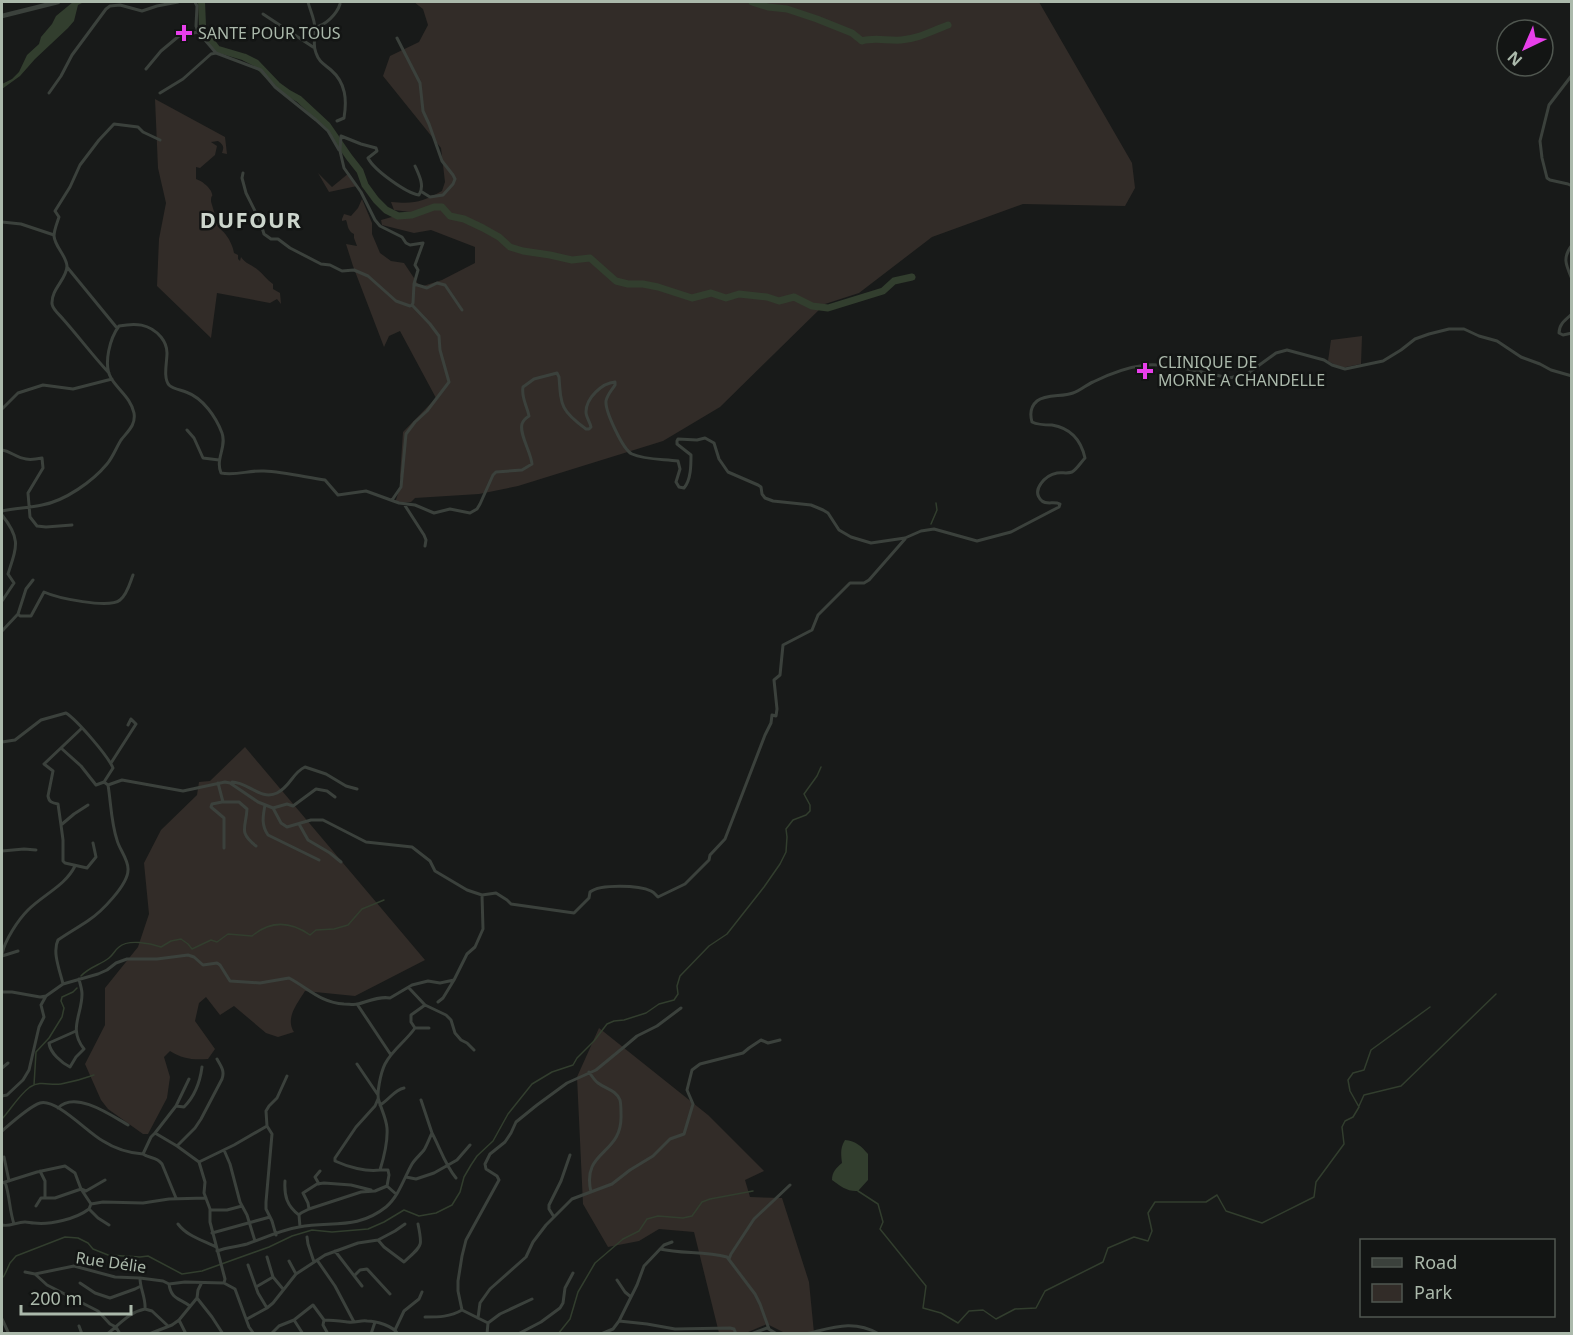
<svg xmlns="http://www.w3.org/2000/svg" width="1573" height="1335" font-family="'Noto Sans',sans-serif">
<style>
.green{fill:#322c28}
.water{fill:#323e2e}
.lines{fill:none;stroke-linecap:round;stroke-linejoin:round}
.stream{stroke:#323e2e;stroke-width:1.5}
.river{stroke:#323e2e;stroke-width:7}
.minor{stroke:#3b413c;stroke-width:3}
.tertiary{stroke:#3b413c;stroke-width:4.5}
.poi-dot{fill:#e83feb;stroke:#131514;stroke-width:2}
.labels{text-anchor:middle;stroke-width:5;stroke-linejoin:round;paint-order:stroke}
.poi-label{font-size:16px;fill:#abb9ab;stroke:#131514;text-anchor:start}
.street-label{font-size:16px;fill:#abb9ab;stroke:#131514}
.district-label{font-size:22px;font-weight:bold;letter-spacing:1.5px;fill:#ccd5cc;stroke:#131514}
</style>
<rect width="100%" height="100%" fill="#181a19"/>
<path class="green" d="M414 2H1039L1132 163 1135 188 1125 206 1023 204 932 237 859 293 825 304 720 407 663 441 518 486 479 494 415 498 411 502 395 503 401 484 400 476 403 432 436 398 400 331 389 336 384 347 353 266 346 244 357 246 354 238V234C347 231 348 224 346 220L342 221V219L344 214 351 216 358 208 362 199 372 223V234L380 253 391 261 404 263 420 287 442 280 475 263V247L431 230 414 233 382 225 381 220 410 212 394 210 391 202C416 204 421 202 442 191L445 182 441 148 383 76 390 56 419 42 428 25 423 9Z
M155 99 225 137 227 154 222 153C224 147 224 145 218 141L211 142 217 146 215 155 200 168 196 167V179C202 181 208 186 211 191 214 199 211 193 211 201 211 203 219 226 220 228 220 229 226 234 226 235 230 240 233 247 234 253L238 255V259L240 261 241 257C247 265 251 264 258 270 263 274 267 280 273 284V289L280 293 281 304 277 299 270 303 217 293 211 338 157 286 159 239 166 203 158 168Z
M318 173 332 187 349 173 357 186 329 192Z
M1362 336 1361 364 1341 368 1328 361 1331 340Z
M245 747 425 960 355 996 305 991C297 1004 285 1018 294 1032L278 1037 266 1033 234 1006 220 1015 206 997 199 1003 195 1021 215 1049 208 1059C192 1060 183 1059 170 1051L164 1057 170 1077 167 1098 148 1134H143L108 1109 101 1100 85 1064 105 1025V988L138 947 149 914 144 863 161 830 197 795 199 782 210 781Z
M599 1028 708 1115 764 1171 745 1180 750 1197 782 1198 809 1282 814 1333H785L767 1324 746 1333H719L694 1232 659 1229 639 1241 608 1247 583 1204 577 1077Z"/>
<path class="water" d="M73 2H84L78 5 74 21 68 28 35 59 20 76 2 89V84L12 79 19 72 27 55 39 44 41 37 52 24 56 16Z
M198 2H205L206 25 209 37 207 40 199 27Z
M845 1140C856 1141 861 1146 868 1154V1180L858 1191C848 1192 840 1186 832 1180 832 1172 836 1168 842 1163 841 1154 840 1148 845 1140Z"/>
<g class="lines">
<path class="stream" d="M931 524 937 510 936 503
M81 976C89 967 100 965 109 958 113 955 115 950 119 947 128 939 150 943 161 947L171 941 181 939 188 944 192 949 211 940 217 942 228 934 252 936C271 920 290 921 310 935L316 930 334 929 348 925 362 909 384 900
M34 1085 36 1052 49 1038 62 1017 64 1008 61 1001 62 997 73 992 77 988
M1359 1106 1364 1095 1401 1086 1496 994
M2 1119C11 1109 19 1095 30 1087 41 1080 50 1086 61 1084 72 1082 83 1079 94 1075
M858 1191 878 1204 883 1222 880 1229 926 1286 923 1308 941 1313 958 1323 969 1311 983 1310 996 1319 1015 1309 1036 1308 1045 1291 1103 1262 1108 1248 1134 1237 1148 1241 1152 1231 1148 1213 1155 1202H1206L1217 1195 1226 1211 1262 1223 1314 1197 1316 1182 1344 1144 1342 1127 1345 1121 1353 1117 1359 1107 1350 1091 1348 1080 1353 1073 1364 1070 1371 1050 1430 1007
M2 1278 4 1276 10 1263 16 1256 65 1237 78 1238 88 1243 93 1249 108 1255 140 1257 148 1256 182 1274 202 1271 269 1247 292 1236 312 1230 332 1232 368 1229 384 1222 404 1210 419 1216 436 1213 452 1205 460 1192 464 1177 471 1165 477 1156 493 1141 508 1114 532 1084 552 1072 573 1065 577 1058 594 1041 607 1024 614 1021 624 1020 646 1013 659 1004 674 1000 678 994 677 986 680 976 709 946 727 934 764 887 780 864 786 852 787 837 786 829 793 820 806 815 810 811V805L804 794 817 776 821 767
M558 1334 570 1319 578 1292 595 1263 623 1239 639 1231 647 1219 658 1216 683 1218 692 1216 702 1202 710 1199 753 1191"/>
<path class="river" d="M752 2 768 7 787 9 817 19 852 33 862 41C874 37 888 41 901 40 918 39 932 31 948 25
M204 32 217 49 244 57 256 63 277 85 288 93 299 99 327 125 349 157 360 171 365 185 376 200 386 210 398 216 412 215 434 207H442L450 216 464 219 483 228 499 237 510 247 523 251 550 255 572 260 590 258 616 281 628 284H643L658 287 692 298 711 293 726 298 739 294 767 297 779 301 794 297 812 306 828 308 883 291 894 281 912 277"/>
<path class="minor" d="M195 2 197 6 196 26 198 32 211 47 216 53 261 70 275 87 316 120 328 131 339 150
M308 2C310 10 315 20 315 29 316 38 312 44 316 53 319 62 324 64 331 70 346 83 347 100 344 118L337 121
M263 14 313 47
M315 27C325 26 337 14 340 4
M397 38 420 83 423 111 429 124 442 161 453 175 455 179 453 184 443 195 430 197 422 192
M146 69 161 51 179 36 198 32
M1572 75 1549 105 1540 141 1542 158 1547 178 1550 180 1568 184 1572 186
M49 93 61 76 72 55 106 9 110 6 120 5 142 11 157 6 178 2
M160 93 183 79 211 54 216 53
M243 173 242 178 246 193 260 221 264 234 271 239H278L290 248 321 264 330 265 342 271 354 270 368 276 396 301 410 306 412 305 430 324 439 336 440 350 449 382 427 411 415 422 406 434 401 487 392 500
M2 222 21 224 54 235
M1572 245C1562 258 1566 265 1572 279
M67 267 117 328
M414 284 427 288 437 283 445 285 462 310
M412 305 413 303 414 284 418 270 415 265 423 243 410 245 406 243 402 237 380 226 375 220 361 192 344 168 340 151 341 136 361 144 376 148 377 151 368 158C374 170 406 193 419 195 425 186 419 175 415 166
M1572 314C1565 320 1559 324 1559 333L1563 335 1572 333
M109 373C93 356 79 337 63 319 60 315 53 310 52 304 51 289 67 279 67 266 66 255 55 247 54 236 54 230 57 223 59 217L55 211 70 187 80 165 99 140 114 124 138 127 143 132 160 140
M2 409 18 393 43 385 73 389 112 379
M187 430 194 438 203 458 219 460
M2 450C10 451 17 458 26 459 31 460 37 459 42 458L43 468 28 493 30 517 37 526 46 527 72 525
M404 504 424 535 426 540 425 546
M2 511C15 508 29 508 42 505 65 501 93 481 107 464 113 457 116 448 121 440 128 431 136 425 134 413 131 398 118 390 111 378 103 364 110 338 119 326 135 323 149 323 161 337 165 342 167 347 167 353 167 362 163 378 169 385 173 389 181 390 186 392 203 398 216 417 222 433 227 447 215 459 221 473 236 476 249 470 264 471 284 472 305 477 325 480L338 495 366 491 399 503 415 505 434 513 450 509 470 513 477 509 480 504 493 475 496 472 522 470 532 464C531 452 519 434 522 424 523 420 526 418 529 416 527 405 521 398 523 387L534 379 557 373 559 377C561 406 561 411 586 429H589L591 427C590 422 586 417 586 412 586 398 602 383 615 382V385C612 390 607 395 606 401 605 411 623 450 632 454 645 460 664 459 678 461L680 469 676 482 679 487 684 488C691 480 691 465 691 455L677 444V441L678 439 697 440 705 438 714 443 719 459 728 472 758 485 761 487 762 494 765 498 773 501 811 505 823 510 828 513 839 530 851 537 871 543 905 538 921 531 934 529 977 541 1011 532 1059 507 1060 504C1054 501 1047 505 1042 501 1030 490 1046 475 1057 473 1062 472 1067 474 1072 472 1077 469 1081 462 1085 458 1081 440 1070 428 1052 425 1045 425 1038 425 1032 422 1030 415 1030 407 1037 401 1046 394 1062 397 1073 393 1080 391 1086 385 1093 382 1109 374 1129 367 1146 365 1171 363 1205 373 1229 378L1247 374 1276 353 1287 350 1324 360 1332 365 1345 369 1383 361 1401 350 1415 339 1429 334 1449 329H1464L1479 336 1497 341 1521 357 1540 364 1551 370 1572 376
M2 515C21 539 17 546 8 574L14 583 2 601
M18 614 20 616H31L44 592C57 598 109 609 120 600 127 595 130 583 133 575
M2 631 18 614 26 589 33 580
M128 725 131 719
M2 742 15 740 41 720 66 713C77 720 108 756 113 768L104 782 96 785 81 766 61 748
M111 763 136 724 131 719
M232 782C248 782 261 801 277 793 291 786 292 773 305 767L326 774 346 786 357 789
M218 783 223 802H239L247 809C246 828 238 832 256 846
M108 785 122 780 183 791 225 782 230 783 258 802 273 808 281 823 287 827 311 820H323L366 842 412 847 430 861 435 871 467 890 482 895 496 893 507 900 511 904 574 913 589 898 590 892C600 884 639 885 651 891 654 892 656 895 658 897L685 884 709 860 710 855 725 839 765 735 771 723 772 715 776 716 777 709 774 680 780 675 783 645 812 630 818 615 850 583H864L869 580 905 539
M222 802 212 804 211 807 224 818V848
M88 805 74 814 61 825 63 840V861L65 863 87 868 96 857 93 843
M265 805C263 816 261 825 268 835L319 860
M273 808 287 804 293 806 316 789 327 791 335 797
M299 824 308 840 330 853 341 862
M61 825 58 804C52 803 49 802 48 796L53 771 44 764 82 728
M2 851 24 849 36 850
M2 954C5 940 18 920 28 910 44 894 65 886 75 866
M2 956 18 951
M63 984C60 971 52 952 58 940 68 933 79 927 89 920 101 912 128 885 128 870 129 860 119 849 117 840 111 822 111 803 108 785L104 782
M409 988 425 1005 446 1015 451 1020 455 1033 461 1040 467 1043 474 1050
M2 992H12L40 997 46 996 63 984 98 974 107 970 116 963 127 959H157L188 955 194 957 203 965 217 963 220 965 230 981 260 983 289 978C308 988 321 1003 344 1004 349 1004 354 1005 358 1004 369 1001 380 996 390 998L412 985 428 981 440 983 454 980 467 954 475 947 483 929 482 895
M438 1002 443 998 454 980
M357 1004 391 1055
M415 1028 411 1022V1015L425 1005
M415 1028H429
M76 1031 49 1043C50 1053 62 1063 70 1067L76 1057 84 1049C68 1029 82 1015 82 994 82 989 80 984 79 979
M357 1064 378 1095
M2 1068 8 1063
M589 1072C592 1076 594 1080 598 1083 606 1089 616 1090 620 1100 621 1104 621 1110 621 1114 623 1156 581 1149 591 1192
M2 1096 7 1095 23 1080 29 1070 39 1027 44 1017 41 1005 46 996
M378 1099 375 1106 356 1127 335 1158V1161C348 1167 366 1172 380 1170
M380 1105C389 1100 394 1090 404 1088
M176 1106 184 1107C195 1096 200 1082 202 1067
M58 1108C75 1090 111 1115 128 1125
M2 1131C10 1124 30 1106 40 1103 56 1098 88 1133 103 1141 114 1148 129 1153 143 1154
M155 1133 176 1106 189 1079
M432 1133C440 1148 445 1165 456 1178
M177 1146 195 1128 201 1119 222 1079C225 1071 221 1066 217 1059
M224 1150 230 1164 240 1202 247 1215 255 1241
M4 1157 9 1181
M199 1162 234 1145 267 1126
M40 1171 45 1181V1197
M406 1177 416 1179 434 1173 457 1160 470 1145
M285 1181C284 1196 287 1206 299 1215
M5 1182C10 1196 9 1209 14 1224
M2 1183 37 1172 65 1166 75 1173 81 1189 86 1191 105 1180
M319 1184 315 1177 320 1171
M387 1186 389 1175 388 1170H380C384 1157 388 1142 387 1128 386 1118 382 1111 379 1101 376 1094 381 1072 385 1064 392 1050 406 1041 415 1028
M176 1198 162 1164C156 1156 150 1159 143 1154L151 1137 155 1133 177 1146 199 1162
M91 1204 103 1202 143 1203 169 1199 206 1198
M36 1206 41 1198H55L81 1189 91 1204 89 1209
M89 1209 98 1218 109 1225
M309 1209 308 1203 303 1193 317 1184 324 1183 351 1185 371 1190
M210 1210H227L242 1206
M554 1217 549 1209V1205L561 1181 570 1155
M178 1224C187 1236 202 1240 216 1247
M2 1225C10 1227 16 1222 25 1222 28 1222 31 1223 34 1223 50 1225 76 1219 89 1209
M300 1227 299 1215 301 1213 309 1209 361 1192 375 1191 387 1186 396 1194
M212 1233 270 1217
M276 1235 272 1221 266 1209V1202L272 1134 267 1126 266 1111 269 1106 277 1098 287 1076
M307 1237 308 1244 314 1262
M378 1240 384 1247 404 1262C422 1245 423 1248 418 1224
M660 1249C682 1254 704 1251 727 1257L755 1294 760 1304 769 1329
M217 1251C227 1247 236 1247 247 1244 264 1238 281 1230 299 1227 332 1221 357 1230 386 1207 399 1196 404 1178 412 1164 415 1159 420 1155 424 1150 427 1145 429 1139 432 1133L421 1100
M335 1251 362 1286
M267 1257 273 1277 283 1289
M729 1259 731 1254 754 1219 790 1185
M317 1260 335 1286 354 1322
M289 1261 296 1274
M248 1265 258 1293 267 1308
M25 1272 35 1274 74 1266 115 1277 140 1278 163 1281 169 1284 185 1282 224 1283 225 1279 210 1222V1209L204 1193 205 1182 199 1162
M35 1274 47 1285 98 1311 110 1324 116 1327 120 1334
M355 1275 360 1270 367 1269 390 1294
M617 1280 625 1292 631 1297
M80 1283 95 1293 110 1298 135 1289 141 1286
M224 1283 235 1289 249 1327 254 1334
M169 1284C171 1299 179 1298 190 1306
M201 1284 198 1290 197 1298 212 1317 223 1334
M256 1287 273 1277
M145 1309 152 1311 168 1326
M425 1317C439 1317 450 1317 462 1310
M478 1318 480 1303 490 1289 526 1257 533 1242 546 1225 572 1199 612 1184 630 1170 653 1156 670 1139 684 1134 693 1104 687 1090 692 1070 700 1064 743 1053 749 1048 761 1040 768 1043 780 1040
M2 1319 9 1334
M247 1319 267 1308 273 1303 296 1274 325 1255 358 1243 378 1240 395 1231 405 1224
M179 1320 186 1334
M294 1320 313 1305 324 1320C333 1320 340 1321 348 1322 355 1323 361 1320 367 1321 377 1321 393 1326 398 1334
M324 1320 323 1325 328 1334
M619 1321 647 1324 675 1329 730 1328 734 1329 736 1334
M488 1323 462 1310 458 1291V1281L462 1256 466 1240 499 1180 497 1176 486 1169 485 1164 490 1154 505 1142 511 1133 516 1122 537 1105 567 1083 596 1070 624 1047 637 1036 657 1026 681 1008
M79 1326 82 1334
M395 1330 404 1311 419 1299 422 1292
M107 1334C120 1324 129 1312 145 1309 146 1298 140 1289 140 1278
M149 1334 172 1325 179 1320 197 1298
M271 1334 279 1326 294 1320 303 1334
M371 1334 375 1322
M487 1334 488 1323 500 1314 532 1299
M518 1334 541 1322 560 1308 563 1303 565 1288 573 1273
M601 1334 613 1329 619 1321 637 1285 644 1266 664 1245 672 1242
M751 1334 767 1328 777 1334
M805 1334C832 1328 853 1319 879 1334"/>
<path class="tertiary" d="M2 16 58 2"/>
</g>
<g class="poi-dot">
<path d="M181 24h6v6h6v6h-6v6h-6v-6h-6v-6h6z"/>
<path d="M1142 362h6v6h6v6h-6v6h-6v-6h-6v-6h6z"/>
</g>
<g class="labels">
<g class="poi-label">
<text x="198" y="39">SANTE POUR TOUS</text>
<text x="1158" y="368">CLINIQUE DE<tspan x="1158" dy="18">MORNE A CHANDELLE</tspan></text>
</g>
<g class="street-label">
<text transform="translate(111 1262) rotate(8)" y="6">Rue Délie</text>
</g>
<g class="district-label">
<text x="251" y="228">DUFOUR</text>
</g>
</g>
<rect width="1573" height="1335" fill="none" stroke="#abb9ab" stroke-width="6"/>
<rect x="1360" y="1239" width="195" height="78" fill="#131514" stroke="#505750" stroke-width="1.5"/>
<rect x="1372" y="1258" width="30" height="9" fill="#3b413c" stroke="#505750" stroke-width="1.5"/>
<text x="1414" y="1269" font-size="18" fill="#abb9ab">Road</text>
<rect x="1372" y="1284" width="30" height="18" fill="#322c28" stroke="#505750" stroke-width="1.5"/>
<text x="1414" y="1299" font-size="18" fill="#abb9ab">Park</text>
<g transform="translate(1525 48) rotate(224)"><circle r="28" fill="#131514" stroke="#505750" stroke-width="1.5"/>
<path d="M0-4.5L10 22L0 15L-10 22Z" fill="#e83feb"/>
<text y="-9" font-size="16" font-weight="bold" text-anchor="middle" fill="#abb9ab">N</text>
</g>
<path d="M21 1305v9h110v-9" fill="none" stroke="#abb9ab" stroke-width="3"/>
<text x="30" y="1305" font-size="18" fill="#abb9ab" stroke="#131514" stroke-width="4.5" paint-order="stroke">200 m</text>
</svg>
